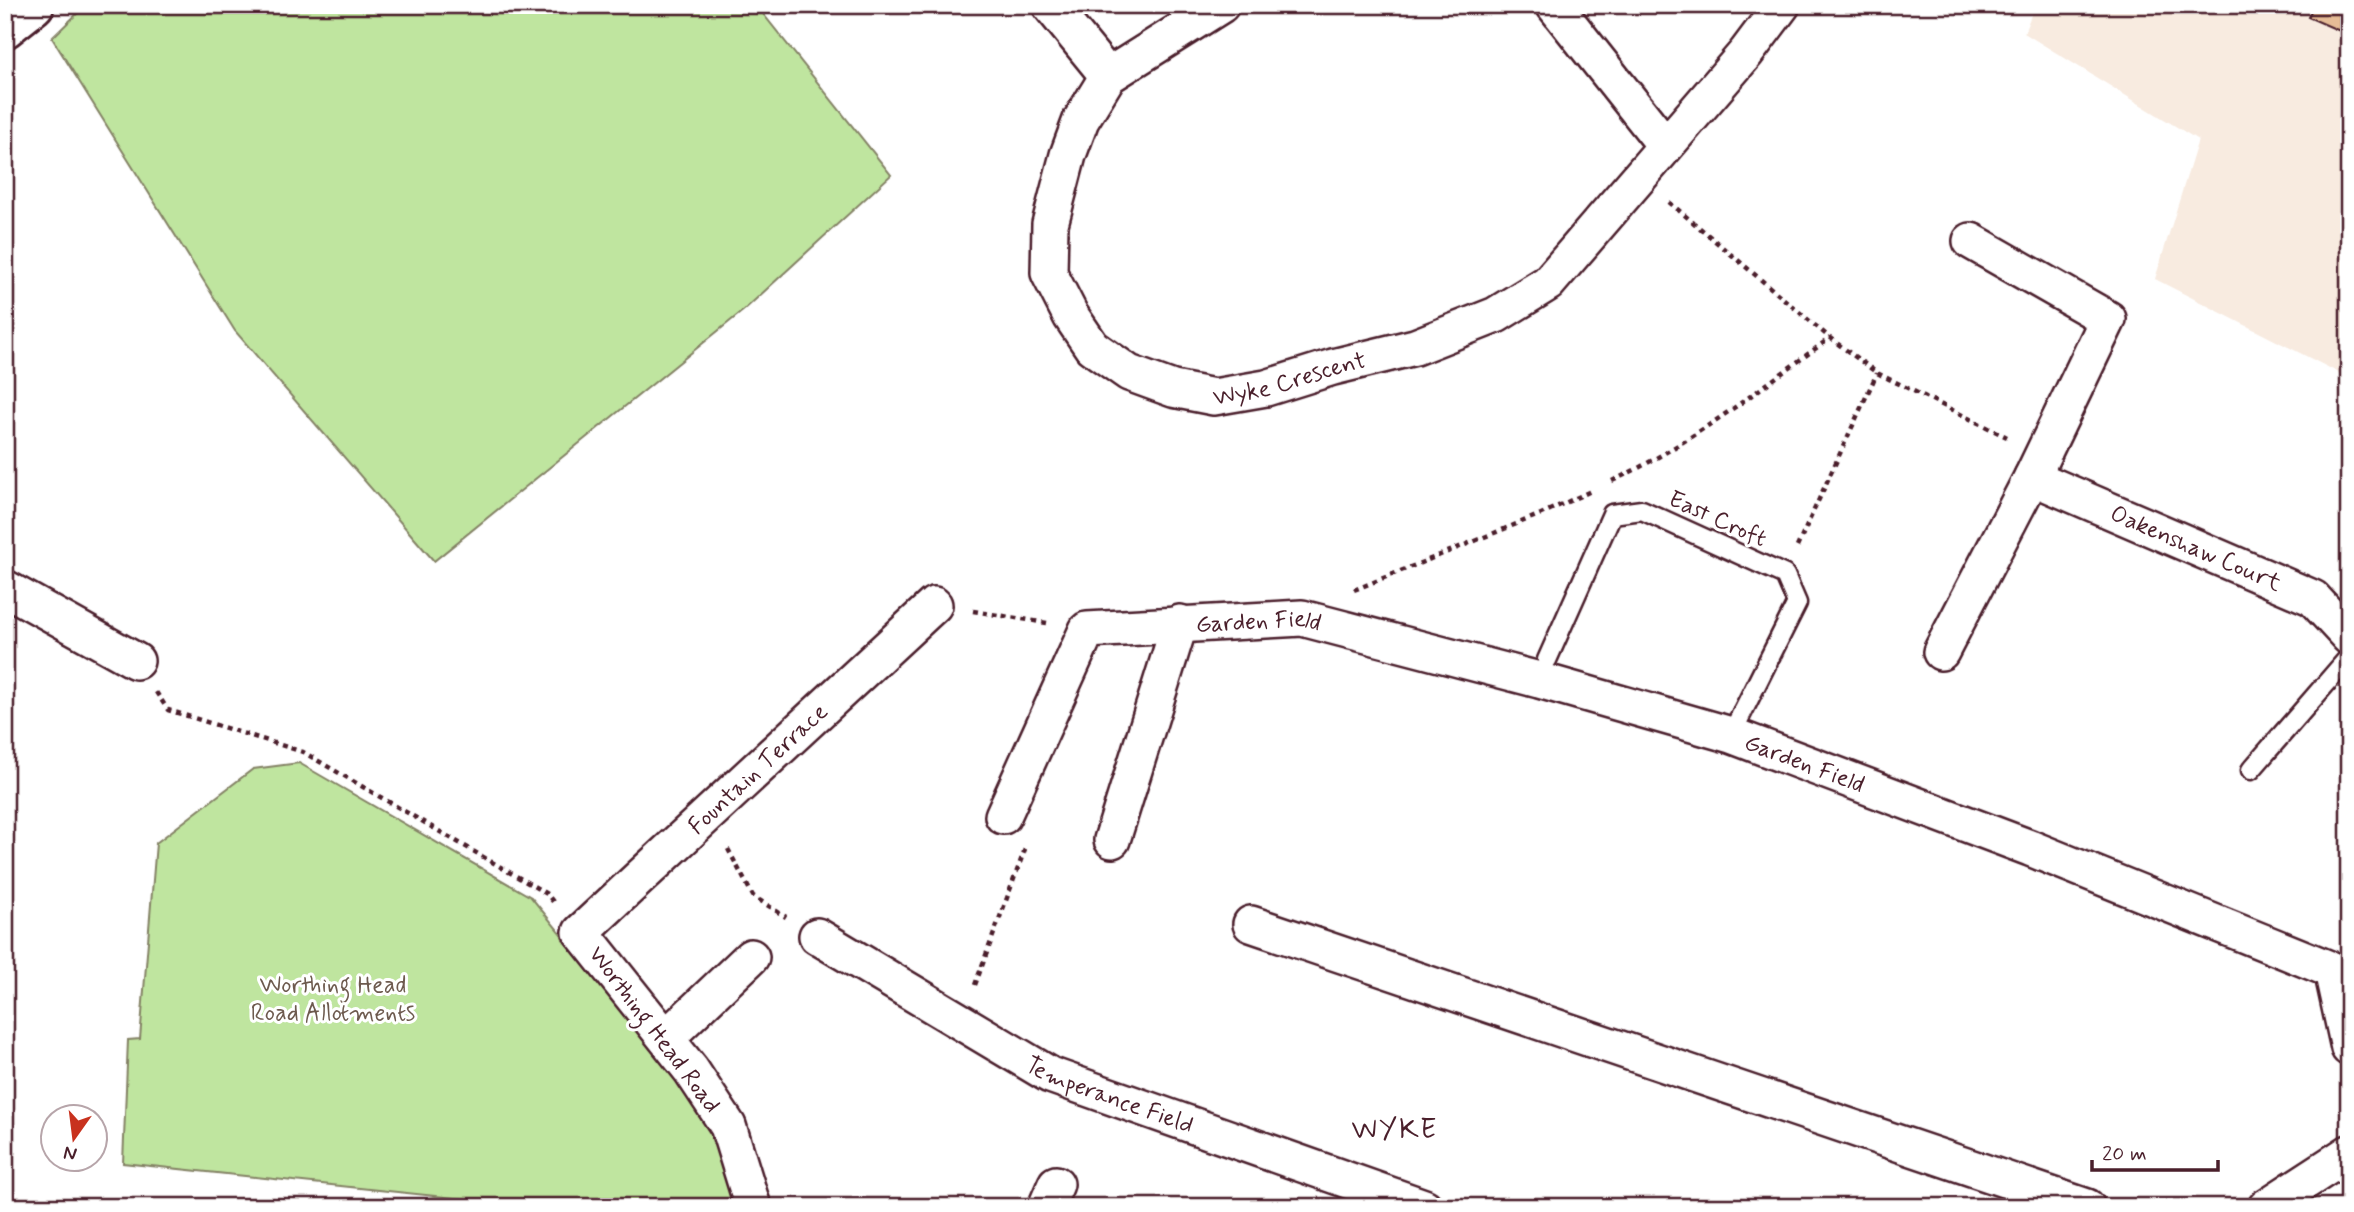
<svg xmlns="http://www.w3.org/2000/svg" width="2354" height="1212" font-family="Mynerve,sans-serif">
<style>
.built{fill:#f8ebe0}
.green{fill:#bfe59f;stroke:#848265;stroke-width:2}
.building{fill:#e6bc96;stroke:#4a1f2b;stroke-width:2}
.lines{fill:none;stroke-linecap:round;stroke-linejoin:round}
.lane-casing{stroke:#4a1f2b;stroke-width:23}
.street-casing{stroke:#4a1f2b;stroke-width:40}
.secondary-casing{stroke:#4a1f2b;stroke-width:44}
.path{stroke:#4a1f2b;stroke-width:4.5;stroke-dasharray:5 5;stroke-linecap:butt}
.lane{stroke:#fff;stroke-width:18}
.street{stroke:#fff;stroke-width:35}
.secondary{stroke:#fff;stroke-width:38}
.labels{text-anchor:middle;stroke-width:6;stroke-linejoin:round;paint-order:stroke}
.street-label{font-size:24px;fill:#4a1f2b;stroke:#fff}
.park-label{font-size:24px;fill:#6d5a4e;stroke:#fff}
.quarter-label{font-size:28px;letter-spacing:2px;fill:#4a1f2b;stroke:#fff}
</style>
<rect width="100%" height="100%" fill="#fff"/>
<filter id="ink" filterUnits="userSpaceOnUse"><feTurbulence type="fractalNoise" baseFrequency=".0143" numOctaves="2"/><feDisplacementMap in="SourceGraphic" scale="14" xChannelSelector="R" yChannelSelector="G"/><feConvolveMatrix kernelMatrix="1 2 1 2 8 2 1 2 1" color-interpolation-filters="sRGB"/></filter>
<g filter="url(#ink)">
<path class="built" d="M2035 5H2349V378L2155 279 2198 140 2024 33Z"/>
<path class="green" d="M86 5H756L891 175 744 310 434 561 235 331 52 38Z
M299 763 531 897 661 1057 718 1142 738 1207H539L123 1163 128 1040 140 1039 156 843 253 769Z"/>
<path class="building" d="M2314 5H2349V35L2308 17Z"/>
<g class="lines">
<g class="lane-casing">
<path id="lane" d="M1547 660 1612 514 1642 510 1785 575 1797 603 1731 735
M2251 770 2349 657"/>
</g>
<g class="street-casing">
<g id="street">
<path d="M1050 5 1108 76"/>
<path id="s1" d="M1221 5 1108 76 1081 120 1068 155 1050 224 1049 273 1071 316 1092 347 1129 373 1173 389 1214 397 1266 388 1333 367 1415 347 1496 315 1548 283 1746 53 1782 5"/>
<path d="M1554 5 1665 145"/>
<path d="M1971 241 2108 319 2032 477"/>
<path d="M5 588 136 661"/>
<path id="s2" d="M1941 652 2032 477 2313 598 2349 637"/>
<path id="s3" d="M1003 816 1087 630 1302 618 1539 680 1731 735 2030 848 2332 970 2349 1048"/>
<path d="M1112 840 1180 623"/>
<path d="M1251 924 2087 1207"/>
<path id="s4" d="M817 936 1050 1075 1424 1207"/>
<path d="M666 1038 751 957"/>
<path id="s5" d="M753 1207 728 1126 691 1070 581 932 934 605"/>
<path d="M1046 1207 1056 1184"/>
<path d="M2266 1207 2349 1153"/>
</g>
</g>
<g class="secondary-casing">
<path id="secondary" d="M5 28 34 5"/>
</g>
<path class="path" d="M1669 202 1830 338 1877 373 2007 437
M1612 481C1688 446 1762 387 1830 338
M1797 547 1877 373
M1354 590 1541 514 1591 491
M973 611 1047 623
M156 692 168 710 303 752 547 894 554 903
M728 849 753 896 786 917
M975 985 1025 849"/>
<use href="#lane" class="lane"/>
<use href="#street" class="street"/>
<use href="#secondary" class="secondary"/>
</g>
</g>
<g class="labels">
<g class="street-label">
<text dy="8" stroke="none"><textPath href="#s1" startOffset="640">Wyke Crescent</textPath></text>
<text transform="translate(1718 518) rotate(24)" y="8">East Croft</text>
<text dy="8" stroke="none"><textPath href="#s2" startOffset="376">Oakenshaw Court</textPath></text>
<text dy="8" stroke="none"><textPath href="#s3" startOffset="376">Garden Field</textPath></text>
<text dy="8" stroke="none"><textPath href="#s3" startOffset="943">Garden Field</textPath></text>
<text dy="8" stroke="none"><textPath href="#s5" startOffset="569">Fountain Terrace</textPath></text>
<text transform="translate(655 1029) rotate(53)" y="8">Worthing Head Road</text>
<text dy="8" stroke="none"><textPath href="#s4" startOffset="334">Temperance Field</textPath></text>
</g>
<g class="park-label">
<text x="333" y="992">Worthing Head<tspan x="333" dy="28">Road Allotments</tspan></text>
</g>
<g class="quarter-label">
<text x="1395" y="1138">WYKE</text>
</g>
</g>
<rect width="2354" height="1212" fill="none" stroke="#fff" stroke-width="28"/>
<rect x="14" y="14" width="2326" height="1184" fill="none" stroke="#4a1f2b" stroke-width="2.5" filter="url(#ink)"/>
<g transform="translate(74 1138) rotate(194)"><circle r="33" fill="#ffffff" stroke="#b7a5aa" stroke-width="2"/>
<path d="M0-5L12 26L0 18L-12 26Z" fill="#c8321e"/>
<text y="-10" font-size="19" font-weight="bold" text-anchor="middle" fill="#4a1f2b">N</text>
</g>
<path d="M2092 1160v10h126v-10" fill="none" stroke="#4a1f2b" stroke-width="3.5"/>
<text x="2102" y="1160" font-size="21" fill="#4a1f2b" stroke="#ffffff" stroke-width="5" paint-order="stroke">20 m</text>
</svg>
